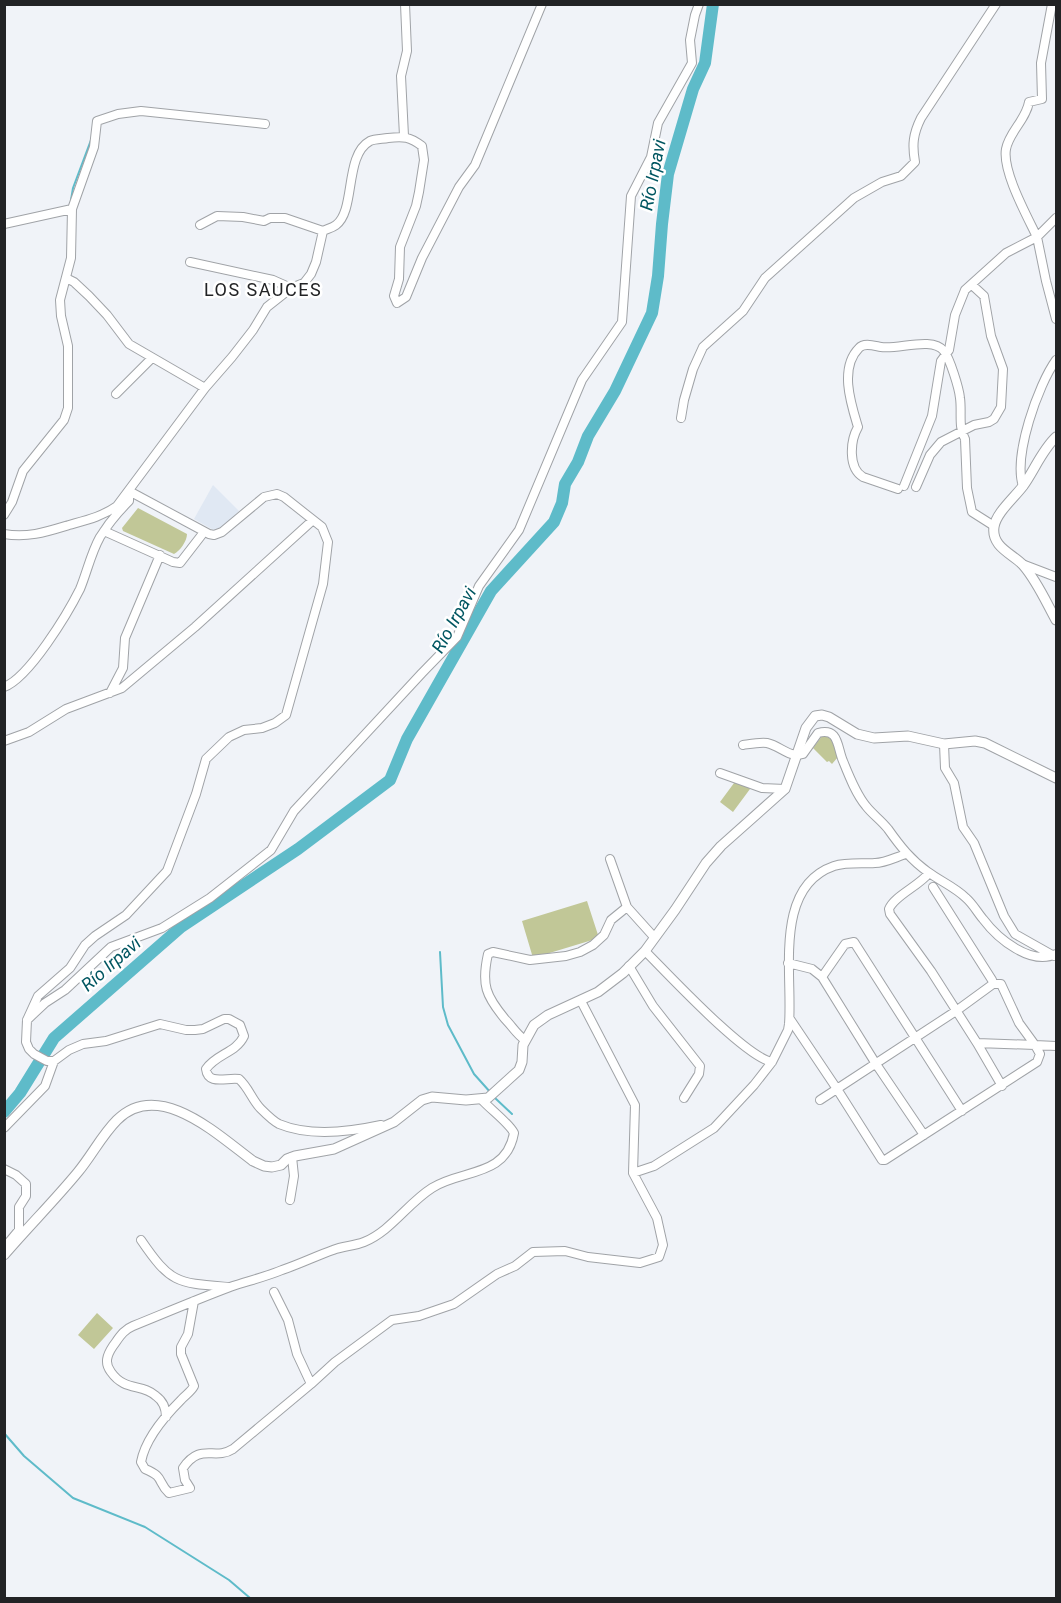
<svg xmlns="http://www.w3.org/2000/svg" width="1061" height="1603" font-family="Roboto,sans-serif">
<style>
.built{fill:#e0e8f3}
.green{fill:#c1c797}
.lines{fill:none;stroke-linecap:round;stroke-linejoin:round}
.stream{stroke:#5ebbc9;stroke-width:2}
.river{stroke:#5ebbc9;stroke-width:12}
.minor-casing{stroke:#a0a3a7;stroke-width:10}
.major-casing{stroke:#a0a3a7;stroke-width:11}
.minor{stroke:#fff;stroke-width:8}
.major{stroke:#fff;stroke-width:9}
.labels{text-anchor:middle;stroke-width:5;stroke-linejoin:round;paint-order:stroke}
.water-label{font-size:18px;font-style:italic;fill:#005661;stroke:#fff}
.neighbourhood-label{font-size:18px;letter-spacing:1.5px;fill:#222325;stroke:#fff}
</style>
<rect width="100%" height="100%" fill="#f0f3f8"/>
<path class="built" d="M213 485 239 511 217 532 194 519Z"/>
<path class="green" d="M138 508 187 534C187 541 180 551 174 554L123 531 122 528Z
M822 736C835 737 835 746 838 757L832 764 829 761 827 762 813 748Z
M737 779 750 789 733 812 720 802Z
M587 901 599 938 533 958 522 921Z
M97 1313 113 1328 94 1349 78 1335Z"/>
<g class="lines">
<path class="stream" d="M71 200 73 188 91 140
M440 952 443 1007 448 1025 474 1074 491 1093
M495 1098 512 1114
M4 1433 24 1456 73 1498 145 1527 229 1580 250 1598"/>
<path class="river" d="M4 1112 20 1093 54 1038 181 927 298 849 390 780 407 739 491 591 554 522 562 503 565 484 578 462 588 436 615 391 652 313 658 276 662 224 668 174 693 89 705 63 713 4"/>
<g class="minor-casing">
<path id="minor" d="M404 136 401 76 407 51 405 4
M1056 218 1037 237 1046 281 1056 319
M4 224 72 209
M200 225 217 216 243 217 264 221 270 218H285L323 231C327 229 332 228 336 225 356 210 344 155 370 141 375 139 383 139 388 138 404 136 410 137 422 146L424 160 419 192 416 206 400 247 399 279 394 296 397 303 406 297 422 258 459 187 475 165 542 4
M190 262 273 280 291 288
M66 278 74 282 89 296 107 315 129 344 205 388
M116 394 152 358
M681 418 684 400 693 369 703 347 743 311 765 278 854 198 882 182 901 176 915 162C912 145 913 134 921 118L996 4
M904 486 932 416 941 361 949 350 955 315 965 290 1006 253 1037 237C1027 216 1002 171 1006 149 1009 132 1026 120 1029 102L1042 99 1041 63 1052 4
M1023 486C1013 456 1038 385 1056 360
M916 487 930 455 941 442 974 425 989 422 994 419 1001 407 1003 369 991 336 984 296 972 285
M898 489 863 477C848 468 850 441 858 427 851 404 839 368 859 348 864 342 875 346 881 347 898 350 932 336 944 351 950 359 959 388 960 398 962 412 958 427 965 439L967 488 972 512 994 526
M129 491 209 534 214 535 222 532 264 497 277 494 284 497 322 527 328 542 323 584 286 715 275 723 262 728 244 730 229 737 206 759 196 794 167 871 126 915 95 936 85 945 70 968 38 996 27 1020 26 1042 29 1049 34 1054 47 1061H54L69 1050 83 1044 106 1041 160 1024 186 1030H195L203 1029 224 1019H229L240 1025 244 1036C236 1053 216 1054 206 1069 208 1086 227 1077 239 1079 249 1088 252 1100 261 1109 266 1114 273 1121 279 1124 310 1137 349 1132 381 1125
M4 515 12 502 23 471 64 420 68 408V346L61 316 60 300 71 258 72 209 94 147 97 121 118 114 141 111 265 124
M104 531 173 562 180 563 204 532
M4 534C28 538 46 532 69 525 87 520 101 517 117 506L205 388 232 357 253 330 267 307 291 288 304 283 311 274 316 262 323 231
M1022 564 1056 577
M4 687C29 678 68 613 80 589 87 572 91 553 100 537 108 524 118 512 129 501V491
M110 693 123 668 125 638 160 555
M4 741 29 732 66 709 122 688 195 627 313 520
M944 744 945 768 954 783 963 827 974 843 1004 916 1015 934 1054 956
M743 745C750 744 760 742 767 743 781 746 788 758 803 754L818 733C839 727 837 747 843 761 849 776 856 794 866 806 872 814 881 820 888 829 900 846 911 860 928 872 940 881 955 887 966 898 973 904 977 912 983 919 998 939 1031 966 1056 954
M720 773 762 788 785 789
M610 859 627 907 654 937
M933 887 992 980 993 984
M645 951C668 974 745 1057 772 1062
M788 963 812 969 822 977 876 1064 924 1135
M629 966 653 1006 700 1066 699 1074 684 1098
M822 977 845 944 854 942 962 1111
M790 1019 837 1089 882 1160H885L1037 1062 1040 1054 1035 1045 977 1043 931 971 890 914 889 909C894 896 919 886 929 873
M27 1020 45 1003 65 990 111 947 162 928 210 898 271 850 294 811 422 673 457 637 479 586 519 530 582 380 622 322 631 196 651 157 658 123 692 63 690 40 695 15 699 4
M525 1040C517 1035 512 1026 505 1019 486 996 481 985 488 954L493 952 530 960 566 956 580 952 593 945 604 935 611 920 627 907
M977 1043 1002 1086
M820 1100 956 1011 993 984H1001L1019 1023 1035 1045 1056 1046
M4 1128 45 1086 54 1061
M4 1169 16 1175 26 1184V1196L19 1207V1230L4 1248
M633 1173 654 1166 714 1128 754 1085 772 1062 788 1030 789 1024C793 975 773 887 834 866 847 862 862 864 875 863 885 863 896 857 906 854
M290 1200 294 1176 292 1157
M141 1240C171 1284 177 1283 229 1287
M274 1292 288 1320 297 1354 311 1384
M194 1301 188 1334 181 1347V1354L194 1386C191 1392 185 1395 181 1400 165 1416 145 1440 141 1462L145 1469C165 1477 157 1482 169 1493L190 1488 185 1480 183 1468C201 1442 214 1461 233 1449L311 1384 335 1362 392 1320 419 1316 454 1304 497 1274 515 1266 533 1252 565 1251 588 1257 640 1263 659 1257 663 1245 657 1218 633 1173 635 1105 581 1001
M166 1417C166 1409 163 1401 156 1396 142 1383 125 1392 111 1372 104 1363 107 1355 113 1346 119 1338 123 1330 133 1326 165 1313 198 1299 230 1287 248 1281 265 1277 282 1270 300 1264 316 1256 333 1250 343 1246 354 1246 364 1242 391 1231 408 1203 432 1188 461 1169 506 1178 514 1133 509 1123 490 1109 482 1100"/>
</g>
<g class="major-casing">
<path id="major" d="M1056 437C1042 450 1034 471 1023 486 1014 498 996 513 994 527 991 547 1013 554 1023 565 1037 581 1046 602 1056 620
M4 1255C28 1227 55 1200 78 1172 92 1155 102 1135 117 1120 159 1078 219 1136 253 1161L264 1166 272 1167 281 1165 287 1159 295 1156 334 1149 394 1122 422 1100 432 1097 466 1100 488 1098 519 1070 522 1062 523 1045 534 1025 548 1015 598 992 623 973 645 951 675 910 706 863 721 846 785 789 806 728 815 716 822 715 829 717 857 734 874 738 908 736 944 744 975 741 985 743 1056 778"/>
</g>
<use href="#minor" class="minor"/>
<use href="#major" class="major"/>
</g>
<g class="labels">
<g class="water-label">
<text transform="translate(653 175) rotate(-79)" y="6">Río Irpavi</text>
<text transform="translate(454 620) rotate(-61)" y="6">Río Irpavi</text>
<text transform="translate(111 964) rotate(-41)" y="6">Río Irpavi</text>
</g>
<g class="neighbourhood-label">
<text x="263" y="296">LOS SAUCES</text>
</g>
</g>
<rect width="1061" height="1603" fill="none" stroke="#222325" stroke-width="12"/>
</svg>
